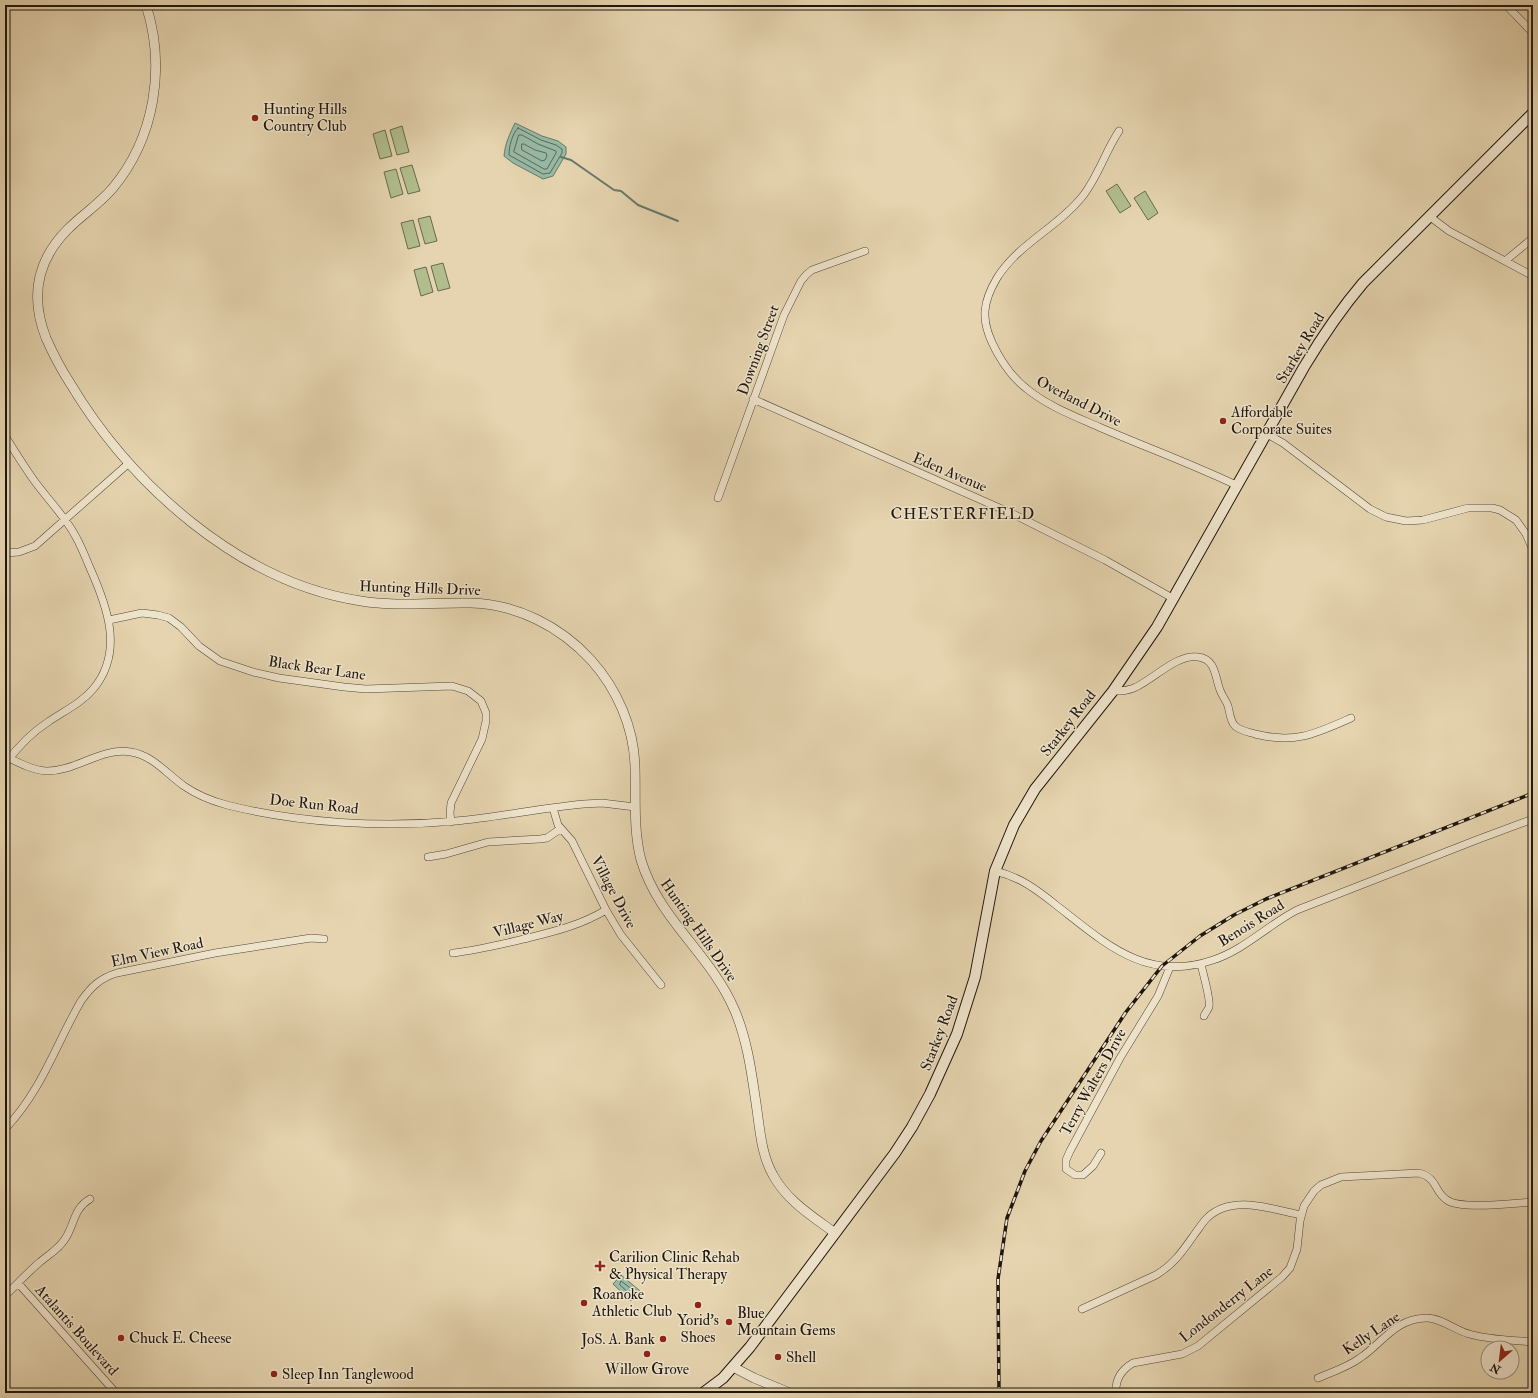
<svg xmlns="http://www.w3.org/2000/svg" width="1538" height="1398" font-family="'IM FELL Double Pica',serif">
<style>
.green{fill:#b1bd8d;stroke:#686a4d}
.water{fill:#97b9a5;stroke:#677868}
.lines{fill:none;stroke-linecap:round;stroke-linejoin:round}
.shore{stroke:#5b6859;stroke-width:1}
.stream{stroke:#677868;stroke-width:2}
.minor-casing{stroke:#504636;stroke-width:8}
.tertiary-casing{stroke:#504636;stroke-width:10}
.secondary-casing{stroke:#1f160d;stroke-width:12}
.minor{stroke:#eee3cb;stroke-width:7}
.tertiary{stroke:#eee3cb;stroke-width:9}
.secondary{stroke:#eee3cb;stroke-width:10}
.rail-casing{stroke:#1f160d;stroke-width:3.5}
.rail{stroke:#eee3cb;stroke-width:2;stroke-dasharray:6;stroke-linecap:butt}
.poi-dot{fill:#8f2418;stroke:#eee3cb;stroke-width:1.5}
.labels{text-anchor:middle;stroke-width:3;stroke-linejoin:round;paint-order:stroke}
.poi-label{font-size:15px;fill:#1f160d;stroke:#eee3cb;text-anchor:start}
.street-label{font-size:15px;fill:#1f160d;stroke:#eee3cb}
.neighbourhood-label{font-size:16px;letter-spacing:1px;fill:#1f160d;stroke:#eee3cb}
</style>
<rect width="100%" height="100%" fill="#e5d4af"/>
<filter id="stains"><feTurbulence type="fractalNoise" baseFrequency=".005" numOctaves="4"/><feColorMatrix values="0 0 0 0 .2 0 0 0 0 .09 0 0 0 0 .02 0 0 0 .5 -.17"/></filter>
<radialGradient id="worn" r=".72"><stop offset=".6" stop-color="#630" stop-opacity="0"/><stop offset="1" stop-color="#630" stop-opacity=".3"/></radialGradient>
<path class="green" d="M402 126 409 152 397 155 390 130Z
M385 130 392 156 380 159 373 134Z
M412 165 420 191 408 194 400 168Z
M396 169 403 194 391 198 384 172Z
M1117 184 1131 206 1120 213 1106 191Z
M1145 191 1158 213 1148 220 1134 198Z
M430 216 437 241 425 244 418 219Z
M413 220 420 246 408 249 401 223Z
M443 263 450 288 438 291 431 266Z
M426 267 433 292 421 296 414 270Z"/>
<path class="water" d="M515 123 542 136 558 141 566 147V154L553 176 543 179 513 163 504 156C505 144 510 133 515 123Z
M621 1275 640 1291 631 1301 613 1284Z"/>
<g class="lines">
<path class="shore" d="M518 128 541 140 556 145 562 149V153L550 173 543 174 509 155C509 147 512 134 518 128Z
M519 135H522L538 144 556 151V153L547 169H544L514 152Z
M522 144H524L535 150 546 153 547 156 545 160 542 161 522 150Z
M621 1281 633 1290 632 1294H630L620 1285Z"/>
<path class="stream" d="M561 157 571 160 614 190 621 191 638 205 678 221"/>
<g class="minor-casing">
<path id="minor" d="M1506 5 1533 33
M1119 131C1105 152 1098 177 1082 197 1057 228 1019 243 997 278 991 288 986 299 985 311 983 336 1007 374 1027 389 1048 406 1074 416 1099 427 1145 447 1192 464 1238 486
M1429 216 1449 231 1533 276
M1505 261 1533 238
M753 399 1013 514 1105 560 1174 599
M1267 434 1283 443 1370 509 1386 517 1406 521 1423 520 1468 508H1492L1500 510 1516 520 1526 534 1533 550
M5 436C14 450 23 465 33 479 43 493 55 506 65 520 76 534 83 551 90 568 107 606 124 651 94 688 82 703 64 711 48 722 31 733 17 748 5 764
M718 498 784 315 801 281 807 274 812 270 865 251
M5 553 19 552 35 546 129 463
M109 620 142 613 158 615 169 618 181 627 199 646 220 661 253 672 279 678 344 687 366 689 452 686 468 691 481 701 486 713V721L482 739 451 803 450 813 451 822
M1113 691C1121 691 1129 691 1136 687 1155 678 1177 654 1198 657 1216 659 1215 677 1220 690 1222 696 1226 700 1228 706 1230 713 1230 721 1235 726 1241 731 1248 732 1255 734 1295 744 1315 734 1351 718
M9 758C21 764 33 770 46 771 75 772 101 747 131 752 152 755 167 774 184 786 197 795 212 801 227 805 298 823 383 828 456 821 499 817 541 808 584 804L602 803 635 807
M553 808 558 825 572 841 606 910 621 935 661 985
M428 857 446 854 488 842 540 839 547 838 560 829
M995 871C1020 877 1036 889 1056 905 1105 943 1146 983 1213 960 1244 950 1268 925 1297 910L1479 839 1533 819
M453 953C479 950 503 944 528 938 556 931 581 925 606 910
M1201 964C1203 974 1211 1000 1209 1007 1208 1010 1205 1013 1204 1016
M5 1129C42 1090 55 1046 81 1001 91 987 100 978 117 973L215 953 311 938 324 939
M1101 1153 1093 1166 1083 1175H1075L1066 1169V1160L1070 1151 1120 1058 1158 996 1170 967
M18 1283 116 1393
M5 1296C17 1284 28 1272 40 1262 49 1254 58 1250 65 1239 75 1224 73 1209 90 1199
M1082 1309 1156 1275C1174 1264 1182 1252 1194 1235 1198 1230 1202 1223 1207 1218 1232 1194 1271 1209 1301 1215
M1318 1378C1332 1372 1348 1367 1360 1358 1383 1343 1394 1319 1426 1318 1439 1317 1457 1331 1469 1334 1490 1340 1512 1340 1533 1342
M1116 1393C1115 1379 1121 1370 1133 1363L1182 1354 1198 1346 1282 1277 1290 1268 1297 1249 1300 1221 1304 1206 1314 1191 1321 1185 1341 1177 1419 1173C1438 1178 1434 1192 1447 1200 1460 1210 1515 1203 1533 1202"/>
</g>
<g class="tertiary-casing">
<path id="tertiary" d="M146 5C166 67 155 138 112 189 99 204 82 215 68 229 36 261 30 297 46 338 53 354 61 369 70 383 131 485 240 583 361 601 397 607 434 602 471 603 516 604 560 626 591 660 617 689 634 727 635 767 636 798 633 829 641 860 659 920 711 954 735 1011 748 1042 752 1076 757 1110 760 1132 762 1156 773 1175 787 1201 812 1216 835 1233
M733 1367 754 1378 790 1393"/>
</g>
<g class="secondary-casing">
<path id="secondary" d="M703 1393 723 1378 750 1347 895 1153 912 1127 930 1094 957 1034 975 977 995 871 1014 825 1035 789 1113 691 1157 627 1304 367C1322 337 1341 309 1363 283L1533 113"/>
</g>
<use href="#minor" class="minor"/>
<use href="#tertiary" class="tertiary"/>
<use href="#secondary" class="secondary"/>
<g class="rail-casing">
<path id="rail" d="M999 1393 998 1279 1007 1218 1025 1171 1041 1141 1126 1012 1162 966 1200 936 1234 915 1266 899 1533 793"/>
</g>
<use href="#rail" class="rail"/>
</g>
<g class="poi-dot">
<circle cx="255" cy="118" r="4"/>
<circle cx="1223" cy="421" r="4"/>
<path d="M598 1260h4v4h4v4h-4v4h-4v-4h-4v-4h4z"/>
<circle cx="584" cy="1303" r="4"/>
<circle cx="698" cy="1305" r="4"/>
<circle cx="729" cy="1322" r="4"/>
<circle cx="121" cy="1338" r="4"/>
<circle cx="663" cy="1339" r="4"/>
<circle cx="647" cy="1354" r="4"/>
<circle cx="778" cy="1357" r="4"/>
<circle cx="274" cy="1374" r="4"/>
</g>
<g class="labels">
<g class="poi-label">
<text x="263" y="114">Hunting Hills<tspan x="263" dy="17">Country Club</tspan></text>
<text x="1231" y="417">Affordable<tspan x="1231" dy="17">Corporate Suites</tspan></text>
<text x="609" y="1262">Carilion Clinic Rehab<tspan x="609" dy="17">&amp; Physical Therapy</tspan></text>
<text x="592" y="1299">Roanoke<tspan x="592" dy="17">Athletic Club</tspan></text>
<text x="737" y="1318">Blue<tspan x="737" dy="17">Mountain Gems</tspan></text>
<text x="698" y="1325" text-anchor="middle">Yorid's<tspan x="698" dy="17">Shoes</tspan></text>
<text x="129" y="1343">Chuck E. Cheese</text>
<text x="655" y="1344" text-anchor="end">JoS. A. Bank</text>
<text x="786" y="1362">Shell</text>
<text x="647" y="1374" text-anchor="middle">Willow Grove</text>
<text x="282" y="1379">Sleep Inn Tanglewood</text>
</g>
<g class="street-label">
<text transform="translate(1300 348) rotate(-59)" y="5">Starkey Road</text>
<text transform="translate(758 350) rotate(-70)" y="5">Downing Street</text>
<text transform="translate(1079 401) rotate(27)" y="5">Overland Drive</text>
<text transform="translate(950 472) rotate(23)" y="5">Eden Avenue</text>
<text transform="translate(420 588) rotate(2)" y="5">Hunting Hills Drive</text>
<text transform="translate(317 668) rotate(8)" y="5">Black Bear Lane</text>
<text transform="translate(1068 723) rotate(-52)" y="5">Starkey Road</text>
<text transform="translate(314 804) rotate(6)" y="5">Doe Run Road</text>
<text transform="translate(614 892) rotate(62)" y="5">Village Drive</text>
<text transform="translate(1251 923) rotate(-32)" y="5">Benois Road</text>
<text transform="translate(528 924) rotate(-14)" y="5">Village Way</text>
<text transform="translate(699 930) rotate(55)" y="5">Hunting Hills Drive</text>
<text transform="translate(157 952) rotate(-12)" y="5">Elm View Road</text>
<text transform="translate(939 1033) rotate(-69)" y="5">Starkey Road</text>
<text transform="translate(1093 1082) rotate(-61)" y="5">Terry Walters Drive</text>
<text transform="translate(1226 1304) rotate(-38)" y="5">Londonderry Lane</text>
<text transform="translate(77 1330) rotate(48)" y="5">Atalantis Boulevard</text>
<text transform="translate(1371 1333) rotate(-34)" y="5">Kelly Lane</text>
</g>
<g class="neighbourhood-label">
<text x="963" y="519">CHESTERFIELD</text>
</g>
</g>
<rect width="1538" height="1398" fill="none" stroke="#e5d4af" stroke-width="20"/>
<rect x="6" y="6" width="1526" height="1386" fill="none" stroke="#1f160d" stroke-width="2"/>
<rect x="10" y="10" width="1518" height="1378" fill="none" stroke="#1f160d"/>
<g transform="translate(1500 1360) rotate(208)"><circle r="19" fill="#eee3cb" stroke="#9b917f"/>
<path d="M0-3L7 15L0 10L-7 15Z" fill="#8f2418"/>
<text y="-6" font-size="11" font-weight="bold" text-anchor="middle" fill="#1f160d">N</text>
</g>
<rect width="100%" height="100%" filter="url(#stains)"/>
<rect width="100%" height="100%" fill="url(#worn)"/>
</svg>
